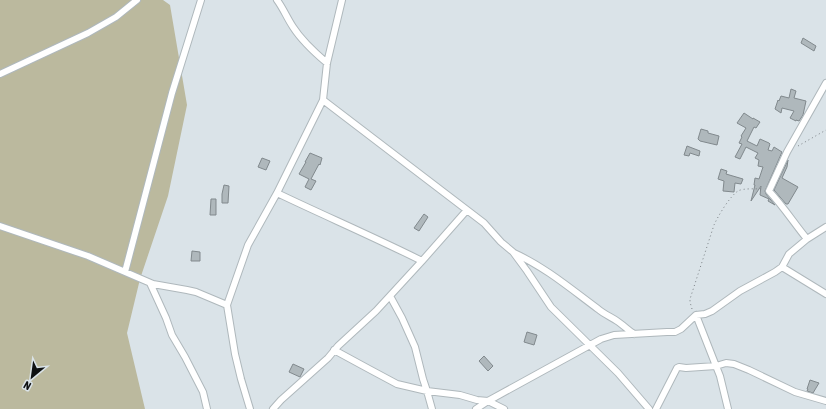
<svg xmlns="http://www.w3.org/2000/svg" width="826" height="409" font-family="'Asap Condensed',sans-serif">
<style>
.green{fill:#bbb99e}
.building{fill:#afb8bc;stroke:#81898d}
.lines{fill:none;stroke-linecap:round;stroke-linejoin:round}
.street-casing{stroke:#afb8bc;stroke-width:8}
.path{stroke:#7a8084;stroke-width:1;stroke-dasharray:1 3;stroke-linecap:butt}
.street{stroke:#fff;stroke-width:6}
</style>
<rect width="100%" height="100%" fill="#dae3e8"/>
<path class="green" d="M0 0H163L170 5 187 105 168 196 140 279 127 333 145 409H0Z"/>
<path class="building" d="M803 38 816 46 814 51 801 43Z
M791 89 796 91 794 98 806 101 803 115 799 121 796 120V121L790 118 794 111 782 108 781 113 775 109 778 100 779 101 781 96 789 98Z
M744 113 753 119V118L760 122 756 128 754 127 747 141 757 146 760 139 769 143 770 144 768 150 772 151 774 147 782 152 765 191 766 194 775 205 768 201 769 199 760 195 761 186 751 201 755 185H754L755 178 759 179 763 167 758 166 759 160 755 158 758 153 746 147 740 159 735 157 742 144 739 143 742 137 741 136 746 128 737 123Z
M701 129 708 131V133L719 136 717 145 700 141 698 139Z
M687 146 700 151 699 156 690 153 689 156 684 155Z
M310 153 322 158 320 165 319 164 311 179 316 181 311 190 305 187 309 179 299 174 306 162H305Z
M262 158 270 161 266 170 258 167Z
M788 160 787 167 782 178 798 187 788 204H786L774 190Z
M721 169 727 171 726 174 743 179 741 184 735 183 734 192 723 191 724 181 718 179Z
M224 185 229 186 228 203H222V194Z
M211 199H216V215H210Z
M424 214 428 217 419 231 414 228Z
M192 251 200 252V261H191Z
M527 332 537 335 534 345 524 342Z
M484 356 493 366 488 371 479 361Z
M293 364 304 369 300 377 289 372Z
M810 380 819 383 813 393 807 391 808 389H807Z"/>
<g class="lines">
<g class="street-casing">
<path id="street" d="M277 0C283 8 287 18 293 27 302 41 314 52 327 63
M0 74 88 33 116 17 137 0
M323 100 484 223 501 242 513 252 527 271 551 307 618 373 649 409
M277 193C325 216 374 237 422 261L467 210
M0 226 88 256 153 284 187 290 196 292 227 305
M807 239C794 223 783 206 769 191L787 152 826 83
M514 253C545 267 571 289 598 309 604 314 611 317 617 321 623 325 628 330 634 334
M782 267 826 294
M125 272 172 93 201 0
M150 283 166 318 172 335 185 357 203 392 207 409
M390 296 402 318 415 347 423 379 427 391 432 409
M696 315 716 366 726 363 734 364 749 370 795 392 826 401
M334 350 369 369 397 384 427 391 460 395 477 400 488 401 504 409
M250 409 241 379 235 354 227 305 248 245 277 193 323 100 327 63 342 0
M273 409 281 400 328 358 338 346 376 311 422 261
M476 409 488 401 601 339 614 335 667 332H675L681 329 696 315 705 314 712 311 740 291 775 272 782 267 789 254 807 239 826 227
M656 409 677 368 679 367 686 368 716 366 720 376 728 409"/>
</g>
<path class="path" d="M798 146 826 130
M692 309 690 302V299L714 225C718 216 730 196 738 191 743 188 756 189 763 189"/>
<use href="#street" class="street"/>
</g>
<g transform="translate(32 377) rotate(209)" stroke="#dae3e8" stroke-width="3" paint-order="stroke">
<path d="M0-3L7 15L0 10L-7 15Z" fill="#0e1113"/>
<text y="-6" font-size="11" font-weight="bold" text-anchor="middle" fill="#0e1113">N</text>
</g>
</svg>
